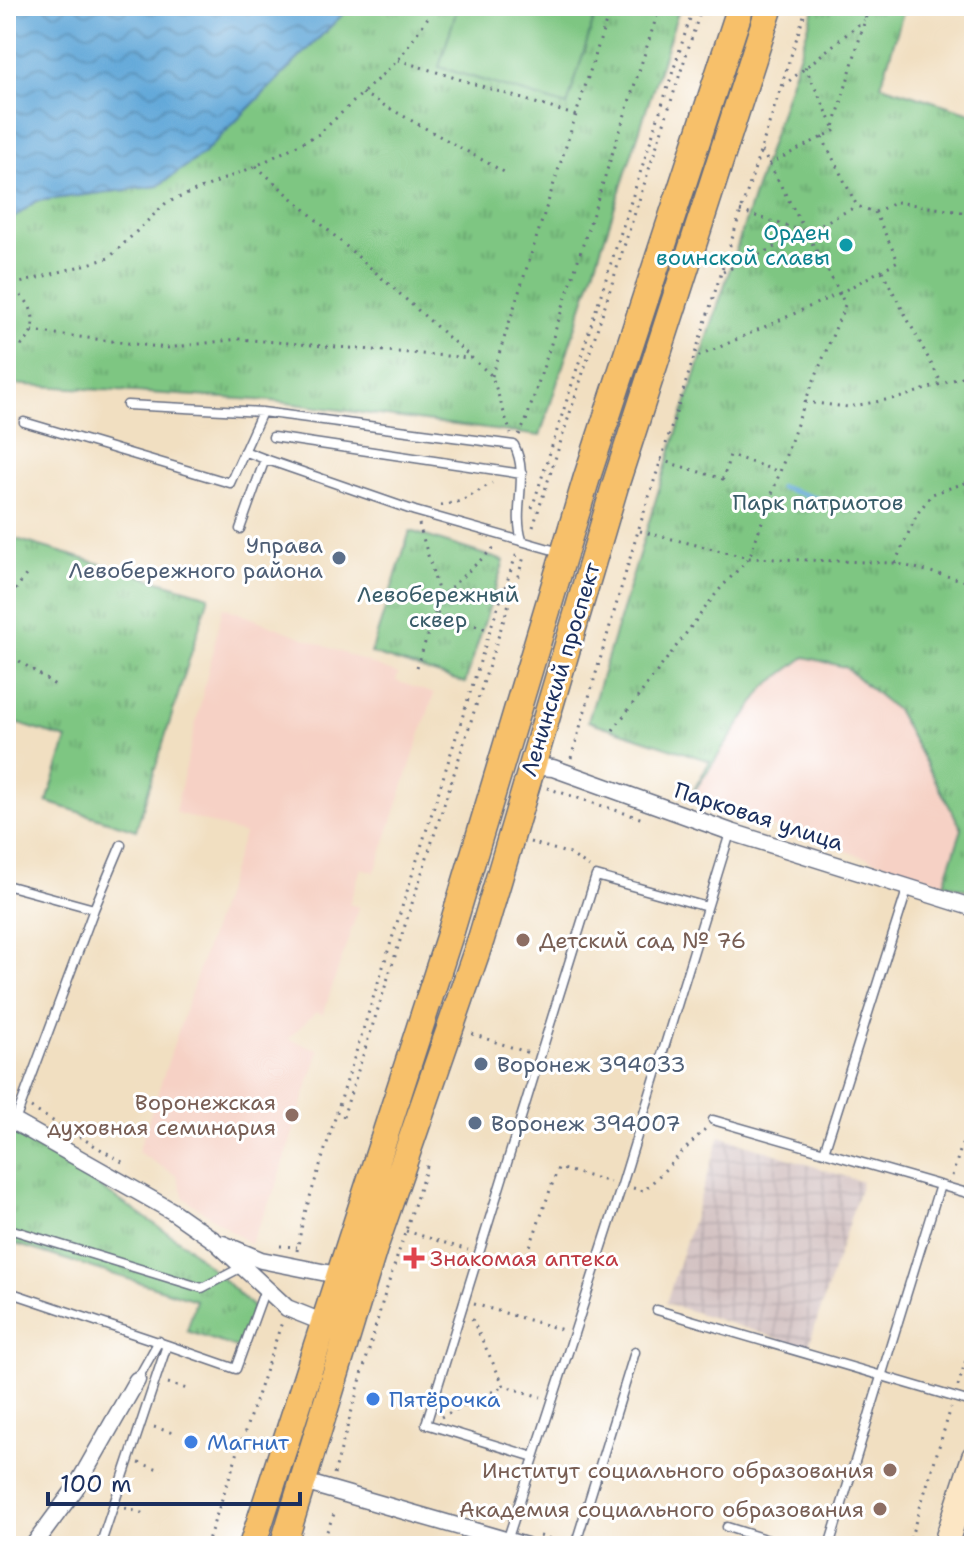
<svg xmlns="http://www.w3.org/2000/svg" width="980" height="1552" font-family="'Shantell Sans',sans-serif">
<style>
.built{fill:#f6d1c5}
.industrial{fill:url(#industrial-grid)}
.park{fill:url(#park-tufts);stroke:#4c7a70;stroke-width:2}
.pitch{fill:#7ec682;stroke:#4c7a70;stroke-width:2}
.water{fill:url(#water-waves);stroke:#3f6c9c;stroke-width:2}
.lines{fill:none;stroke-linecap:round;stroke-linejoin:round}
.stream{stroke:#63a9d9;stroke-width:5}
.service-casing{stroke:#666d81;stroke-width:11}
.minor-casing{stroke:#666d81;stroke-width:19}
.secondary-casing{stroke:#666d81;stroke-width:27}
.primary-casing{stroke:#666d81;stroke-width:29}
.path{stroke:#666d81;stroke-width:3;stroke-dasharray:2 6;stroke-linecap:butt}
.service{stroke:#fff;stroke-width:8}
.minor{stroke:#fff;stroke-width:16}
.secondary{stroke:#fce6c4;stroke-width:24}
.primary{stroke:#f7c06b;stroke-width:26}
.culture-dot{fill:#0f9aa8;stroke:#fff;stroke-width:3}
.service-dot{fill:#5c6f8a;stroke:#fff;stroke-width:3}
.education-dot{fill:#8d6e63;stroke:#fff;stroke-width:3}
.health-dot{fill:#e0444e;stroke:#fff;stroke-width:3}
.shop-dot{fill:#3f7fe0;stroke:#fff;stroke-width:3}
.labels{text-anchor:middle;stroke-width:6;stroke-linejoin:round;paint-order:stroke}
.culture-label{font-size:22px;fill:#0d838f;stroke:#fff;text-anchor:end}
.park-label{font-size:22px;fill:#395c69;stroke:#fff}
.service-label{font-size:22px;fill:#4e5e75;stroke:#fff;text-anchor:start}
.street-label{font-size:22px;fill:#1b2f5e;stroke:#fff}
.education-label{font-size:22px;fill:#785e54;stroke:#fff;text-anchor:end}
.health-label{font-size:22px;fill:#be3a42;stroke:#fff;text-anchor:start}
.shop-label{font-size:22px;fill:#366cbe;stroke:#fff;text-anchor:start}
</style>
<defs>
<pattern id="industrial-grid" width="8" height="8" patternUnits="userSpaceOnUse" patternTransform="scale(2)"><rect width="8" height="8" fill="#d1bfbf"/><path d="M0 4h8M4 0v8" fill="none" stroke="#b3a4a7"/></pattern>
<pattern id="park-tufts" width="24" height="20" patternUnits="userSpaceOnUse" patternTransform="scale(2)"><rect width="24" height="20" fill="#7ec682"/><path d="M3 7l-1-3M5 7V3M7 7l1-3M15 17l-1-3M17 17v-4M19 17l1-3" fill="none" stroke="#66a16e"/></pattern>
<pattern id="water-waves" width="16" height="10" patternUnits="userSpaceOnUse" patternTransform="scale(2)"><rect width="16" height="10" fill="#63a9d9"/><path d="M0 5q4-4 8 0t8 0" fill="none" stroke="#518ab3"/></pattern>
</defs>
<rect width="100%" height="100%" fill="#fff"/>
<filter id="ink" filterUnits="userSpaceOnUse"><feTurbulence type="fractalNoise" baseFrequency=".0125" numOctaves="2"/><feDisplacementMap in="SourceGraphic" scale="16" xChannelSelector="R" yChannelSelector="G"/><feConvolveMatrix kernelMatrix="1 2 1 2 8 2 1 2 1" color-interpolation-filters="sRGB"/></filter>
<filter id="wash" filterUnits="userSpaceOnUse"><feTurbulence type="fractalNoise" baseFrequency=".006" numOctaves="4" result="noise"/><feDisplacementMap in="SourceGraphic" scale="32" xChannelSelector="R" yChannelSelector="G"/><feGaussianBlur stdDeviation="1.8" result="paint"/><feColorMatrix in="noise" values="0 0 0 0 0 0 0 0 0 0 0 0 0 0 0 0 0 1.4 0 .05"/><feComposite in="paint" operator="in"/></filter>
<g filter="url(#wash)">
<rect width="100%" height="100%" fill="#f1dfc1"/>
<path class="built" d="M223 607 398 674 396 681 434 694 375 872 361 868 349 904 359 907 323 1014 316 1012 288 1039 319 1050 276 1187 250 1244 184 1198 177 1176 138 1152 244 834 175 812Z
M805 657 845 667 897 711 962 829 944 883 688 800 765 688Z"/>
<path class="industrial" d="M720 1136 862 1182 808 1348 666 1303Z"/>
<path class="park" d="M351 6H680L540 436 271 401 11 384 6 416V224L36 201 158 186 203 154Z
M815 6H905L881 85 974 114V892L944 883 962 829 897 711 845 667 805 657 765 687 688 800 710 761 588 721 667 463Z
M410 531 504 561 465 683 371 653Z
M6 536 209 596 136 830 47 802 67 739 6 720Z
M6 1132 30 1140 187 1246 253 1307 240 1349 187 1331 196 1300 6 1241Z"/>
<path class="pitch" d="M458 6H598L567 106 439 67Z"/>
<path class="water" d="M6 6H351L203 154 158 186 36 201 6 224Z"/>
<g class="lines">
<path class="stream" d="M780 487 844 507"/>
</g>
</g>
<g filter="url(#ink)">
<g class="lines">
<g class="service-casing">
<path id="service" d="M127 405 262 412 514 445C530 476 512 509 522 540
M24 422 230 483 262 412
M273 437 522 474
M244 451 265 459
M240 529 265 459 415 511 560 552
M6 885 94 909
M713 1120 974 1195
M15 1121 94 909 121 845
M824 1152 908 887
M6 1228 202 1288 242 1267
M6 1291 167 1345 100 1546
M657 1310 974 1403
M167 1345 236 1369 265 1289
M137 1380 159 1341
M534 1457 426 1424 596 876 707 907
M727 1527 787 1546
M507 1541 622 1185 730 833
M575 1546 635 1352
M829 1546 940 1185"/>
</g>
<g class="minor-casing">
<path id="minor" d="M530 766 553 768 731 832 974 908
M6 1117 172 1211 215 1241 287 1308 332 1326
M223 1244 261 1260 347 1277
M304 1482 526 1546
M33 1546 75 1489 137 1380"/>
</g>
<g class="secondary-casing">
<path id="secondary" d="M945 1546 974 1457"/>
</g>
<g class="primary-casing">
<path id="primary" d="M252 1546 451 931 587 477 741 6
M283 1546 374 1248 481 939 615 486 770 6"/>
</g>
<path class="path" d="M398 60 577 116
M805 67 834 127
M783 86 864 20
M362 93 504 172
M822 137 857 206 875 212 898 261 840 293 806 232 857 206
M762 151 806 232
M769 164 836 130 834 127 869 6
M256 166 492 376 511 434
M740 211 805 232
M875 212 897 202 974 214
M882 271 942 384
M723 272 806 232
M6 287 109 258 166 203 256 166 319 134 398 60 436 6
M6 289C42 297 42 345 6 353
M32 331 166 348 239 339 471 358
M492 376 611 6
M805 402 848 407 902 397 974 373
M519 435 526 421 660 6
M660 460 723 479 730 455 777 471
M441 505 462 501 492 483
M532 508 694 6
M419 524 440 597
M533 527 702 6
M640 531 749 558 895 563 974 583
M895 563 917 514 932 494 974 480
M6 603 26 575
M437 613 490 630
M6 652 55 685
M417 667 440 597 497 545
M613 730 718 591 749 558 805 402 845 305 840 293 693 359
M571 758 638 531 807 6
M547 788 646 820
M530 842 570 854 589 867
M472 1034 529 1053
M6 1038 10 1044
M31 1108 124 1163
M343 1117 525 554
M952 1176 974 1107
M633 1188 644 1191 707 1127
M406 1231 468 1250
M280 1246 297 1247
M297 1251 303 1219 490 630 517 553
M490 1256 523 1266 558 1168 610 1182
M474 1304 563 1330
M472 1319 504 1386 541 1397
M168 1383 187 1389
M958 1386 974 1334
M441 1417 504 1386
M154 1427 173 1433
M139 1463 162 1470
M334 1474 383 1300 429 1160
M125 1508 148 1515
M540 1536 564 1543
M206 1546 282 1322
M321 1546 336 1509
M908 1546 951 1408"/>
<use href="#service" class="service"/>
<use href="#minor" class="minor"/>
<use href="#secondary" class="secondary"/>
<use href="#primary" class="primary"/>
</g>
</g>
<circle class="culture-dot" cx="846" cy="245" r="8"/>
<g class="service-dot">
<circle cx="339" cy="558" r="8"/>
<circle cx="481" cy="1064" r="8"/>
<circle cx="475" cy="1123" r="8"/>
</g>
<g class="education-dot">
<circle cx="523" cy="940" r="8"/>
<circle cx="292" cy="1115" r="8"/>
<circle cx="890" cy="1470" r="8"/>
<circle cx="880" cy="1509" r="8"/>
</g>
<path class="health-dot" d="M410 1246h8v8h8v8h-8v8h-8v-8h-8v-8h8z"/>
<g class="shop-dot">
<circle cx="373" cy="1399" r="8"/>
<circle cx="191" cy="1442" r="8"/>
</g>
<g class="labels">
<g class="culture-label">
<text x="830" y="240">Орден<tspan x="830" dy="25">воинской славы</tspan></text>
</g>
<g class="park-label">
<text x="818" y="510">Парк патриотов</text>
<text x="438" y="602">Левобережный<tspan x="438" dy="25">сквер</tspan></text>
</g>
<g class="service-label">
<text x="323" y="553" text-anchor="end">Управа<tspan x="323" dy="25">Левобережного района</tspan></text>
<text x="497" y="1072">Воронеж 394033</text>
<text x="491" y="1131">Воронеж 394007</text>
</g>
<g class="street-label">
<text transform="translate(560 669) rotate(-73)" y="8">Ленинский проспект</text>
<text transform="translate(759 816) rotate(18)" y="8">Парковая улица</text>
</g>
<g class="education-label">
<text x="539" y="948" text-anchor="start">Детский сад № 76</text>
<text x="276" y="1110">Воронежская<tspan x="276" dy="25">духовная семинария</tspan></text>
<text x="874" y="1478">Институт социального образования</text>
<text x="864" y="1517">Академия социального образования</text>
</g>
<g class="health-label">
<text x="430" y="1266">Знакомая аптека</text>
</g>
<g class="shop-label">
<text x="389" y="1407">Пятёрочка</text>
<text x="207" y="1450">Магнит</text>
</g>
</g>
<rect width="980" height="1552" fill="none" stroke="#fff" stroke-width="32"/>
<path d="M48 1492v12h252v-12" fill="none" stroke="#1b2f5e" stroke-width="4"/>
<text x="60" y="1492" font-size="24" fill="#1b2f5e" stroke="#ffffff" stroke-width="6" paint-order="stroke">100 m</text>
</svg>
